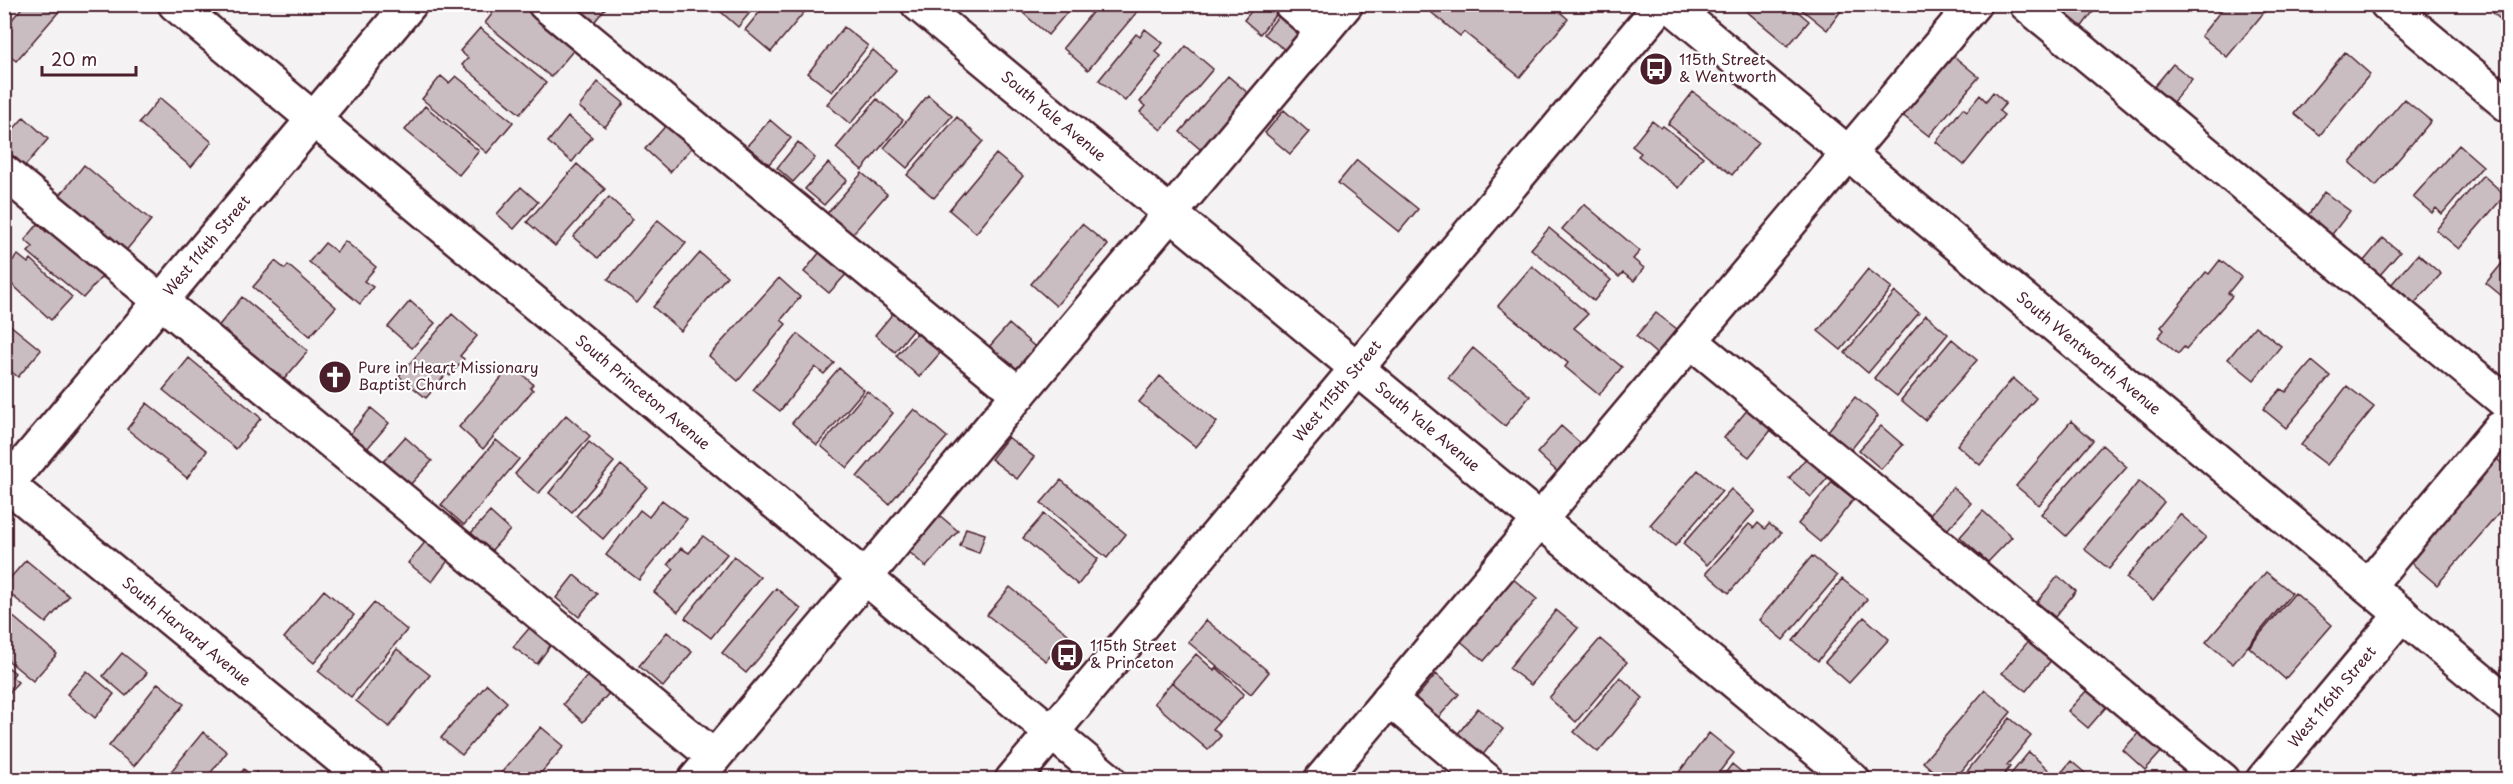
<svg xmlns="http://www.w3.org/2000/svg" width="2513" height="784" font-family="'Playpen Sans',sans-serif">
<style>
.building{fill:#cabdc1;stroke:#4a1f2b;stroke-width:1.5}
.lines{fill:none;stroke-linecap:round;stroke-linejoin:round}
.minor-casing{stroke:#4a1f2b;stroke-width:38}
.minor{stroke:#fff;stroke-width:33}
.labels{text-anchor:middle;stroke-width:4.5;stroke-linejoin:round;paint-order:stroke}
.poi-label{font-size:15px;fill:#4a1f2b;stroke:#fff;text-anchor:start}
.street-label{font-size:15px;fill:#4a1f2b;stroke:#fff}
</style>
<rect width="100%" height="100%" fill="#f4f2f2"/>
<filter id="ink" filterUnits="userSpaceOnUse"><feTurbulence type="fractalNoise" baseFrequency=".0167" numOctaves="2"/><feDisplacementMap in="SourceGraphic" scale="12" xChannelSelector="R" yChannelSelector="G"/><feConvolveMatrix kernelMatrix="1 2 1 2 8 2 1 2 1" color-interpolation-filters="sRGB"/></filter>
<g filter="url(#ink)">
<path class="building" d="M25 4H58L62 8 16 61 4 51V29Z
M500 4H510L513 7 515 4H525L577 46 551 77 485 23Z
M564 4H609L591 26Z
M712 4H757L738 27Z
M766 4H811L771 52 745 30Z
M1030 4H1074L1048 35 1023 13Z
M1099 4 1142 6 1088 70 1063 48Z
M1257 4H1277L1281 8 1260 34 1244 20Z
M1421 4H1551L1568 19 1520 77 1464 32 1460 36Z
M1738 4H1789L1809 21 1788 46Z
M1795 4H1846L1827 30Z
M2062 4H2099L2080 29 2057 11Z
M2226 4H2271L2227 57 2201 36Z
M2501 4H2508V26L2493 13Z
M1283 10 1306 29 1288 52 1264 34Z
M844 27 868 46 832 92 808 73Z
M480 28 546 83 520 114 462 65 468 58 460 51Z
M1145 29 1163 43 1155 51 1161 56 1125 101 1099 80 1136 34 1140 37Z
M1186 46 1213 69 1161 130 1140 112 1145 106 1140 102Z
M873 50 896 70 850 124 827 104Z
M2345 52 2370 74 2320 135 2294 114Z
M1951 54 1979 77 1929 136 1901 114Z
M2173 64 2192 79 2173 102 2154 87Z
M441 76 449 83 456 76 513 122 487 153 422 99Z
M1228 76 1255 99 1207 155 1180 132Z
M598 82 624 103 605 127 579 107Z
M1693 92 1758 143 1732 175 1668 124Z
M1993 92 2006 103 1999 111 2004 115 1964 165 1936 142 1963 108 1967 111 1980 95 1986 101Z
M928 95 952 116 907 168 884 148Z
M160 98 212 142 191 167 139 123Z
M877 99 903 120 862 170 836 148Z
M2404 99 2431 121 2376 186 2350 163Z
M425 106 479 151 459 175 405 130Z
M1284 110 1309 132 1290 154 1265 133Z
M24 117 48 139 25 166 4 148V140Z
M568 117 592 137 572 162 548 142Z
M957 117 983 141 934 198 907 175Z
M770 120 791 138 769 164 747 146Z
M670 121 695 144 670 172 645 149Z
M1652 121 1661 128 1663 126 1703 157 1679 188 1638 156 1641 153 1632 146Z
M798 142 815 158 793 182 777 168Z
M2459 145 2483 166 2442 214 2436 208 2432 213 2413 197Z
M996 154 1023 176 976 233 949 210Z
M1357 160 1418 209 1399 232 1338 183Z
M828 163 847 180 824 205 805 189Z
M577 164 605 189 555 246 527 222Z
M84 165 151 220 124 253 57 199Z
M862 173 887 194 849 238 824 217Z
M2483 175 2505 195 2459 249 2436 230Z
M521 187 538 202 514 229 497 214Z
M2324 192 2350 211 2330 237 2306 218Z
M609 197 633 219 598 258 573 237Z
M1584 204 1640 251 1633 259 1644 268 1634 281 1623 273 1619 277 1562 229Z
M658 220 686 243 637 303 608 279Z
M38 224 46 232 51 226 106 272 83 298 28 252 33 247 25 240Z
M1082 224 1108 245 1056 306 1031 284Z
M1549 228 1611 280 1594 301 1531 249Z
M2383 238 2400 252 2379 276 2363 262Z
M345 241 376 267 364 281 373 287 360 304 309 262 325 243 337 252Z
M823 248 850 270 829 293 804 272Z
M700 253 727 276 681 331 653 307Z
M2418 254 2441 274 2412 306 2389 287Z
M18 255 28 263 31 259 72 297 51 320 4 277V269Z
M2508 256V301L2486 283Z
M2220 260 2241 277 2228 293 2232 296 2186 349 2184 347 2178 354 2158 337 2164 330 2161 327 2206 272 2209 274Z
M275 261 285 269 288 265 336 307 310 336 253 287Z
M1532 266 1588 314 1574 328 1622 367 1599 395 1565 367 1568 363 1498 306Z
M1868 269 1892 288 1841 350 1818 331Z
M779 278 800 297 781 320 786 324 738 381 709 356Z
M1895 292 1919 313 1868 373 1845 353Z
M242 297 308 351 281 383 216 329Z
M410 301 435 323 412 348 388 327Z
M894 312 914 328 895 352 875 335Z
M1656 313 1681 332 1660 357 1636 336Z
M452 314 477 336 460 356 464 359 450 376 447 373 426 398 399 376Z
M1926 315 1948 334 1897 396 1874 378Z
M4 320 41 350 18 377 4 366Z
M1009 324 1041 352 1022 375 989 347Z
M2255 326 2281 346 2254 380 2228 359Z
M918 332 941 352 919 377 896 356Z
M798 334 834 363 824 374 815 367 780 411 753 390Z
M1952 339 1977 360 1925 420 1901 400Z
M1473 348 1530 396 1505 426 1448 378Z
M189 358 261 418 236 449 163 390Z
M2312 361 2330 376 2286 428 2263 409 2281 389 2286 392Z
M514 367 533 384 530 388 533 390 483 449 459 427 508 370 510 372Z
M839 368 864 390 817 445 792 423Z
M1160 376 1217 422 1196 447 1139 402Z
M2013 378 2036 398 1980 465 1957 445Z
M2347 386 2374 407 2327 465 2301 445Z
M867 391 893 413 847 468 821 446Z
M1855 397 1878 416 1850 451 1828 431Z
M147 403 207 451 187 478 127 429Z
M371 408 389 423 366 450 349 435Z
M914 409 947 437 889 504 857 477Z
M1748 409 1772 429 1749 457 1724 438Z
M566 415 590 436 538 494 515 474Z
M2071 421 2093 440 2039 505 2016 486Z
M1561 426 1588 450 1563 477 1537 453Z
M1881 426 1903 445 1881 469 1859 450Z
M405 437 432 461 407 488 381 464Z
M1008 437 1034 457 1017 479 991 459Z
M496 440 519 459 464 525 441 505Z
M589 442 614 462 572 512 549 493Z
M2102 445 2127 467 2066 536 2041 514Z
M1809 455 1831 474 1811 497 1789 478Z
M2496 458 2508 469V503L2437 585 2409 561Z
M621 465 647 487 603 539 576 516Z
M1698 470 1722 491 1675 546 1650 525Z
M1061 480 1126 534 1107 558 1041 503Z
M2139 481 2164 502 2109 569 2084 549Z
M1832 482 1854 499 1820 542 1798 524Z
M1953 487 1971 503 1947 530 1930 514Z
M1731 489 1755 511 1707 565 1683 544Z
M662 500 687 519 639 580 606 555 640 510 649 517Z
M1983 511 2012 537 1988 562 1960 537Z
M490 512 510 530 491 551 471 533Z
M938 514 958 531 926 567 906 549Z
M1044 514 1098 559 1078 585 1023 538Z
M2180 514 2206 537 2153 600 2126 578Z
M1758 523 1765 529 1769 524 1781 533 1729 593 1706 573 1749 524 1754 528Z
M966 528 985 534 979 553 960 546Z
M703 536 727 554 678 612 654 592 674 569 668 564 681 548 689 553Z
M426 541 450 558 432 582 408 563Z
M734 556 760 577 711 638 685 618Z
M1812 556 1837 576 1783 640 1759 620Z
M26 560 69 596 46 623 4 589V585Z
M2266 572 2292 593 2233 664 2206 642Z
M574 575 597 594 579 617 556 598Z
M2058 576 2076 591 2055 617 2037 602Z
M1512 578 1537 599 1484 661 1458 639Z
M1842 579 1867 599 1818 661 1793 641Z
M1010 587 1068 634 1046 661 987 615Z
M776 588 801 609 746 673 722 653Z
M324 590 354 615 314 663 284 638Z
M2295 593 2332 625 2285 679 2249 647Z
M374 603 407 630 351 697 318 671Z
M4 609 57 654 33 681 4 657Z
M1556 610 1578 628 1531 685 1509 668Z
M1864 617 1889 639 1849 683 1825 662Z
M1206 620 1269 672 1251 694 1188 642Z
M532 625 553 642 537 664 513 647Z
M667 632 692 652 663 687 639 666Z
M1600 639 1627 662 1576 722 1549 698Z
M2030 639 2053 658 2026 691 2002 673Z
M397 649 430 675 389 727 356 701Z
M122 653 147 673 126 696 103 676Z
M1196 654 1214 670 1216 667 1244 694 1219 722 1172 682Z
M4 664 15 673 12 677 18 682 4 699Z
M87 671 114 694 95 718 67 694Z
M589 674 610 692 583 722 563 704Z
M1436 674 1459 694 1437 719 1414 700Z
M1620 677 1643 698 1598 752 1574 732Z
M1172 682 1219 722 1213 729 1221 736 1208 750 1154 703Z
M158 683 184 704 134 766 109 746Z
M487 684 507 702 462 755 441 738Z
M2088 689 2107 706 2088 728 2068 711Z
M1985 690 2011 712 1954 780H1943L1923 762Z
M1478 708 1503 729 1482 756 1457 735Z
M2010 718 2031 736 2007 765 2010 767 2000 780H1972L1965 774Z
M541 727 564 746 535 780H495Z
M2143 728 2165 748 2145 770 2123 750Z
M203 732 227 752 205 780H164Z
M1709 733 1734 753 1713 780H1673Z
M2029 752 2052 773 2046 780H2006Z
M2071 761 2092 779V780H2055Z
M1732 764 1751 780H1720Z
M244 769 252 777 256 772 264 780H235Z"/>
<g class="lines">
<g class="minor-casing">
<g id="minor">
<path id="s1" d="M175 4 1109 780"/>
<path d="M545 4 1019 394"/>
<path id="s2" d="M918 4 1853 780"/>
<path d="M1291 4 1323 31"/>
<path id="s3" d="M1669 4 2508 703"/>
<path d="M2026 4 2508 404"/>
<path d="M2387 4 2508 105"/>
<path d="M4 172 714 757"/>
<path d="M1691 341 2223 780"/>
<path id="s4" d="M4 482 367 780"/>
<path id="s5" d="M4 488 410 4"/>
<path d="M2368 586 2499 429"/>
<path d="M1389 699 1486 780"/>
<path d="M695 780 1346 4"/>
<path id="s6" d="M1012 780 1662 4"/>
<path d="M1321 780 1974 4"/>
<path id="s7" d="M2263 780 2402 614"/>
</g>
</g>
<use href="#minor" class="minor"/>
</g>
</g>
<defs>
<g id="bus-disc" transform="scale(1.725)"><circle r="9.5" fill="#4a1f2b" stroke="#fff"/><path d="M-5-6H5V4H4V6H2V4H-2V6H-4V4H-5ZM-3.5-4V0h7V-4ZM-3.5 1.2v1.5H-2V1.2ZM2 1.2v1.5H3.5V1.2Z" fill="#fff"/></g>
<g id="church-disc" transform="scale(1.725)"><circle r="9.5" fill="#4a1f2b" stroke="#fff"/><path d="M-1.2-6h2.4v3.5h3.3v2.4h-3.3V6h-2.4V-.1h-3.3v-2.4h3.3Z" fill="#fff"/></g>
</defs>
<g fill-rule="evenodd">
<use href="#bus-disc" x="1656" y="69"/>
<use href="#church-disc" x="335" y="377"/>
<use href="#bus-disc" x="1067" y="655"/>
</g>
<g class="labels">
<g class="poi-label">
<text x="1679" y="65">115th Street<tspan x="1679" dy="17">&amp; Wentworth</tspan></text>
<text x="358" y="373">Pure in Heart Missionary<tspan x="358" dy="17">Baptist Church</tspan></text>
<text x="1090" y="651">115th Street<tspan x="1090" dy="17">&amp; Princeton</tspan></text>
</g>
<g class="street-label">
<text dy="5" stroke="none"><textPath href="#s2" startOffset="176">South Yale Avenue</textPath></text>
<text dy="5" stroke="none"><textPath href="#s5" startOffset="316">West 114th Street</textPath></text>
<text dy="5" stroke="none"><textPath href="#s3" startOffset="546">South Wentworth Avenue</textPath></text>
<text dy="5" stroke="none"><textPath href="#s1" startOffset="608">South Princeton Avenue</textPath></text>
<text dy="5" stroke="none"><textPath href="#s6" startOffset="507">West 115th Street</textPath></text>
<text dy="5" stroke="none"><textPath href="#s2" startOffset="662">South Yale Avenue</textPath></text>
<text dy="5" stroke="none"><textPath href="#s4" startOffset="236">South Harvard Avenue</textPath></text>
<text dy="5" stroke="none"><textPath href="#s7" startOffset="108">West 116th Street</textPath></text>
</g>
</g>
<rect width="2513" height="784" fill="none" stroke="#fff" stroke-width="24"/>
<rect x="12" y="12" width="2489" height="760" fill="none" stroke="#4a1f2b" stroke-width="2" filter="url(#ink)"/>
<path d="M42 66v9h94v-9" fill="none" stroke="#4a1f2b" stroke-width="3"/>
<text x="51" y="66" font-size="18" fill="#4a1f2b" stroke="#ffffff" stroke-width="4.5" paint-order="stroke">20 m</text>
</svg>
